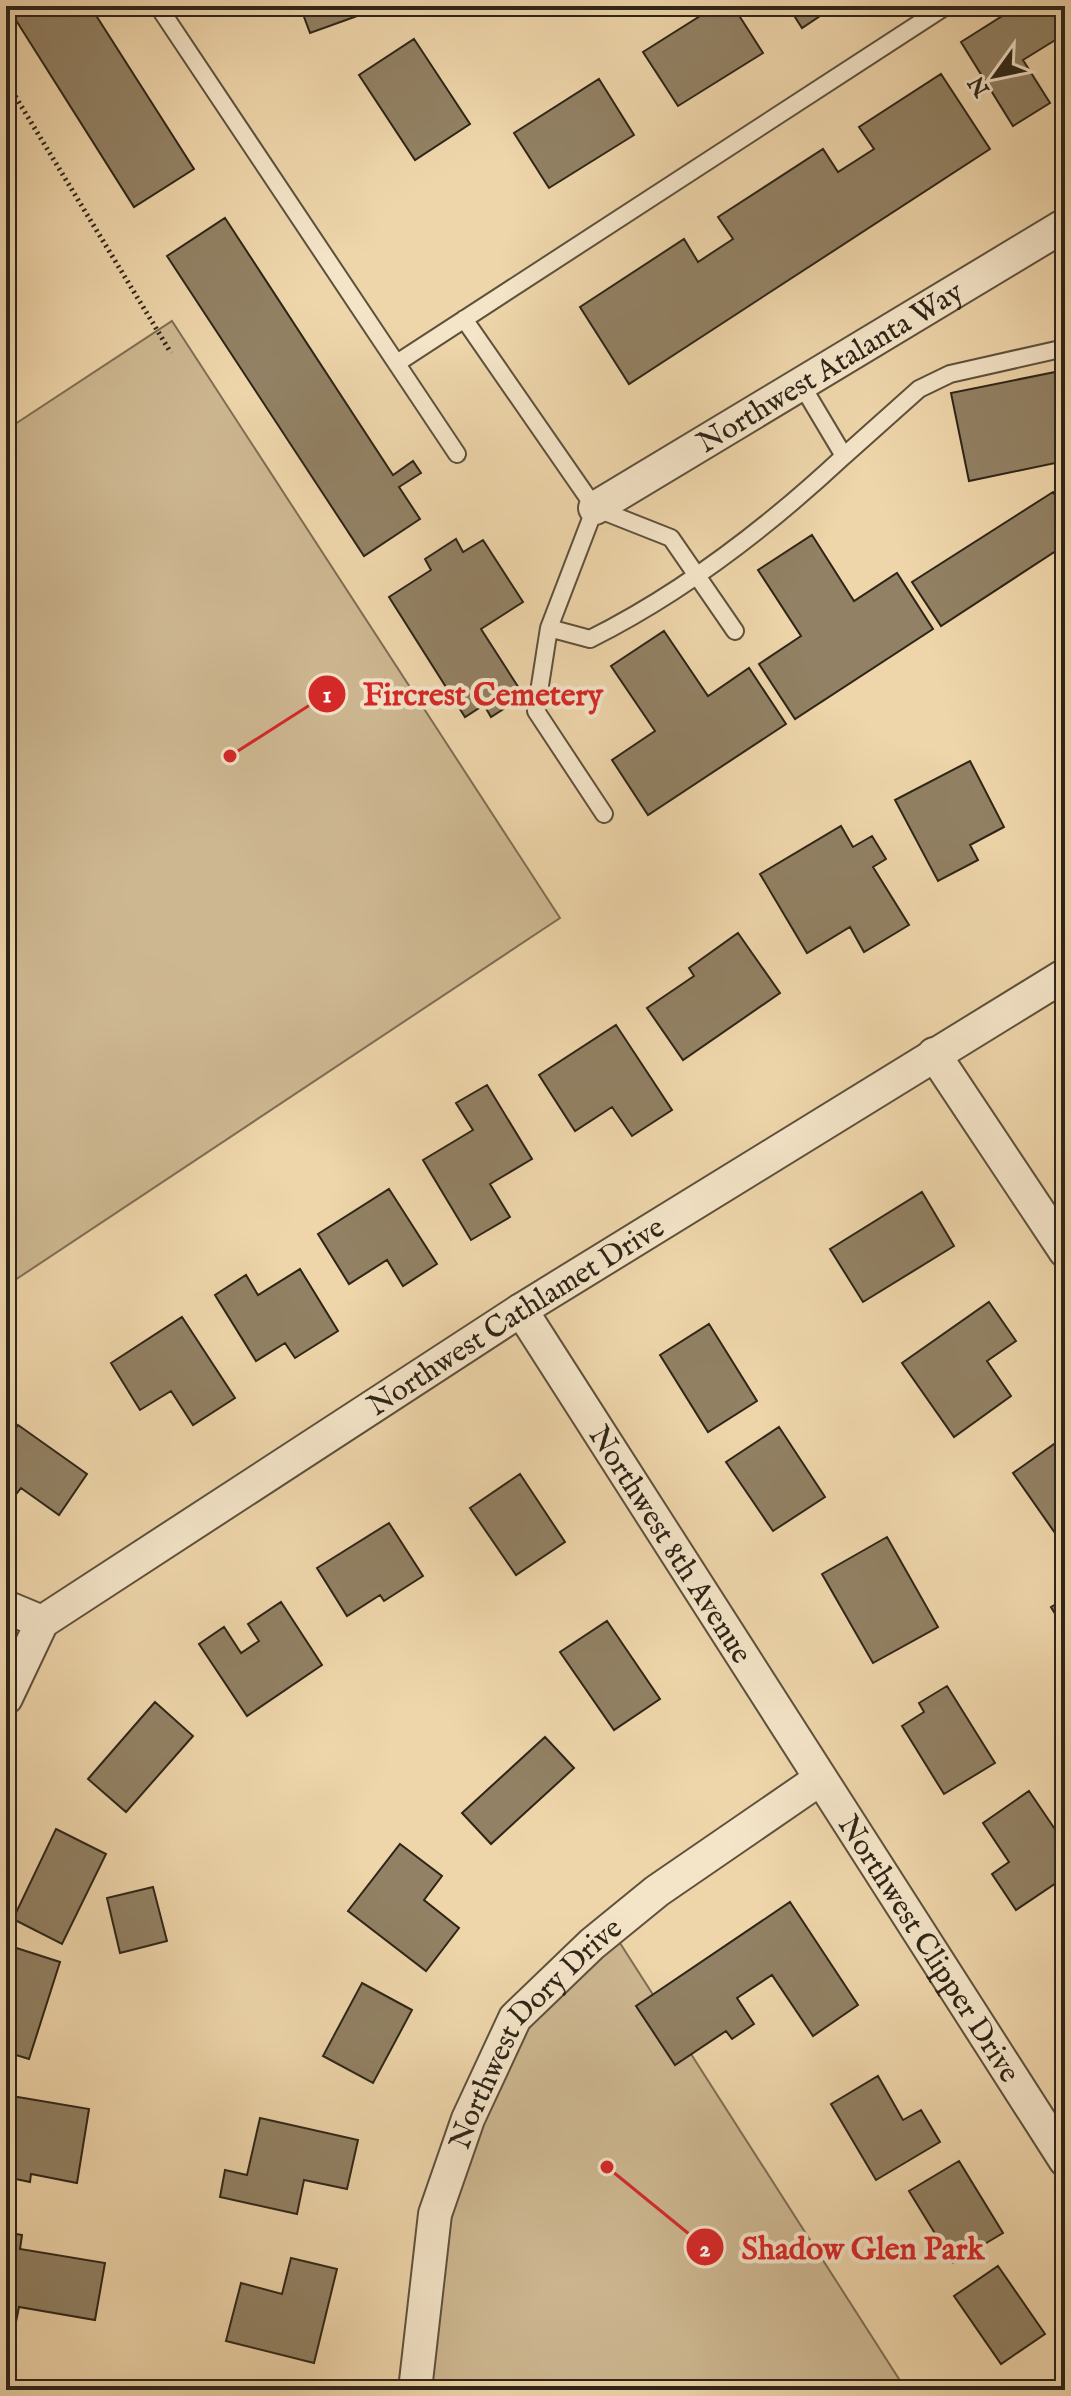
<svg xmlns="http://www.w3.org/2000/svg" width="1071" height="2396" font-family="'IM FELL English',serif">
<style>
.green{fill:#cdb791;stroke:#7e6e54;stroke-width:2}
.building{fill:#928164;stroke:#2e2518;stroke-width:2}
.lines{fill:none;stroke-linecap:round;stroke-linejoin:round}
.service-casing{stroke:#5e513c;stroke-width:20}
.minor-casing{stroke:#5e513c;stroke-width:36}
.path{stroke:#2e2518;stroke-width:5;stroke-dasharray:2 4;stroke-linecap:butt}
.service{stroke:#f4e4c8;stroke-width:16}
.minor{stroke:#f4e4c8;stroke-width:32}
.labels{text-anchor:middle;stroke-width:8;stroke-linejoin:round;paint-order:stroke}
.street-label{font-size:30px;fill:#2e2518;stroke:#f4e4c8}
.leader{fill:none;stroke:#d62828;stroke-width:3}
.callout-dot{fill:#d62828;stroke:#f4e4c8;stroke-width:3}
.mark-label{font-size:24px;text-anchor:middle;font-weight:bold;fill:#fff}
.callout-label{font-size:32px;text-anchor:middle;font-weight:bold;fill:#d62828;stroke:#f4e4c8;stroke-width:8;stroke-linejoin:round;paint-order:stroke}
</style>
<rect width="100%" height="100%" fill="#eed5aa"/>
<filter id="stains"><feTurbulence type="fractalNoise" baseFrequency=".0025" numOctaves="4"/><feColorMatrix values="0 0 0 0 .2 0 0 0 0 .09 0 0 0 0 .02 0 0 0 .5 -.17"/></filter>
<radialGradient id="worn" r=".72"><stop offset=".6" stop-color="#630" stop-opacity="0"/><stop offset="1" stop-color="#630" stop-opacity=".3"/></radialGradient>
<path class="green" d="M172 321 560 918 6 1286V430Z
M611 1929 906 2390H415L435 2214 515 2018Z"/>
<path class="building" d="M7 6H90L194 169 134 207Z
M300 6H385L310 33Z
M716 6H733L763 53 678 106 643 52Z
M788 6H835L802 28Z
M1018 6H1055L1065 23V34L1023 60 1050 103 1013 126 961 42Z
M414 39 470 124 415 160 359 75Z
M941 74 990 149 629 384 580 307 684 239 698 262 733 239 718 217 823 149 838 172 874 149 859 127Z
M599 79 634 135 549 188 514 133Z
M225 218 393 475 413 461 421 473 399 487 420 519 364 556 167 256Z
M1065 370V461L969 481 951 393Z
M1053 492 1065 510V545L941 626 912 582Z
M812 535 854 601 897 573 933 629 795 719 759 664 801 636 758 570Z
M456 539 463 552 483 540 523 602 481 629 524 696 491 717 484 705 465 717 389 597 431 570 425 559Z
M664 631 708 696 749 668 786 724 648 815 612 760 655 731 611 666Z
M970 761 1004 827 970 845 978 860 938 881 895 800Z
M841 826 853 847 872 836 886 859 873 867 909 925 864 952 850 927 807 953 760 874Z
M738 933 780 993 683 1060 647 1008 694 976 689 968Z
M616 1025 672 1110 632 1136 612 1107 575 1131 539 1075Z
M487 1085 532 1159 490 1184 510 1217 471 1240 423 1160 473 1130 456 1103Z
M389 1189 437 1264 403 1286 387 1260 349 1284 318 1234Z
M922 1192 954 1246 863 1302 830 1249Z
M300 1269 338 1331 295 1358 285 1343 256 1361 215 1295 246 1275 258 1295Z
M989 1302 1016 1341 987 1361 1011 1396 954 1437 902 1363Z
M182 1317 235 1398 193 1425 171 1391 140 1410 111 1363Z
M709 1324 757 1401 708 1432 660 1355Z
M18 1425 87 1474 59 1515 21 1488 6 1507V1442Z
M779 1427 825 1497 773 1531 726 1462Z
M1057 1442 1065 1454 1062 1543 1013 1473Z
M520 1474 565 1542 516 1575 470 1508Z
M389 1523 423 1576 384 1601 380 1595 347 1616 317 1568Z
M887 1537 938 1627 873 1663 822 1574Z
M1065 1599V1630L1051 1607Z
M281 1602 322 1665 247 1716 199 1644 224 1627 241 1653 259 1641 248 1624Z
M607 1621 660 1699 614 1730 560 1652Z
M947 1686 995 1763 944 1794 902 1726 924 1712 919 1703Z
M155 1702 193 1736 126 1812 88 1779Z
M545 1737 574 1768 491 1844 462 1813Z
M1029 1791 1065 1844V1877L1016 1910 992 1874 1009 1862 983 1823Z
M56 1829 106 1854 62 1944 13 1919Z
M400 1844 442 1876 424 1900 459 1928 426 1971 348 1911Z
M153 1887 167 1941 120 1953 107 1898Z
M790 1902 858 2005 813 2036 772 1975 737 1998 754 2024 732 2039 726 2031 675 2065 636 2006Z
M7 1945 60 1962 29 2059 6 2052Z
M1065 1958V1977L1057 1963Z
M362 1983 412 2010 373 2083 323 2056Z
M878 2076 903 2120 921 2110 940 2142 876 2180 831 2104Z
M6 2095 89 2109 77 2183 31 2174 30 2182 6 2177Z
M260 2118 358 2140 347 2189 304 2180 297 2214 220 2197 225 2170 247 2175Z
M959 2161 1003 2233 953 2263 909 2191Z
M6 2232 22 2235 20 2249 105 2263 95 2320 19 2307 16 2322 6 2321Z
M291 2258 337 2269 314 2363 226 2341 241 2283 282 2294Z
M998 2266 1045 2334 1001 2364 954 2296Z"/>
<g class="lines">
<g class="service-casing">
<path id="service" d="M158 6 457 454
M464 319 595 508 671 538 735 631
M397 363 946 6
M801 384 844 456 919 389 950 374 1065 348
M595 508 549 628 590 639C682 593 769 526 844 456
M549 628 536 711 604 814"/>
</g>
<g class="minor-casing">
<g id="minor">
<path id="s1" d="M595 508 1065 225"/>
<path d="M934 1054 1065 1251"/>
<path id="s2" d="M521 1310 1065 2160"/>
<path d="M6 1607 42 1622"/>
<path id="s3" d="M6 1698 42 1622 521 1310 1065 975"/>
<path id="s4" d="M415 2390 435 2214 468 2119 515 2018 592 1944 657 1891 820 1779"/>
</g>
</g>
<path class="path" d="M6 81 171 353"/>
<use href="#service" class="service"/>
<use href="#minor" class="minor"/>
</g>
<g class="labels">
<g class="street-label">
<text dy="10" stroke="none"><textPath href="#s1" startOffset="274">Northwest Atalanta Way</textPath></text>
<text dy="10" stroke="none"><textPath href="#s3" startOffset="648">Northwest Cathlamet Drive</textPath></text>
<text dy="10" stroke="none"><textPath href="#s2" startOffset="278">Northwest 8th Avenue</textPath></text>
<text dy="10" stroke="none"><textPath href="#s2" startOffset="758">Northwest Clipper Drive</textPath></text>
<text dy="10" stroke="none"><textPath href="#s4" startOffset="388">Northwest Dory Drive</textPath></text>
</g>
</g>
<path class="leader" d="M230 756L327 694M607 2167L705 2247"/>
<g class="callout-dot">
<circle cx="230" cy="756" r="8"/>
<circle cx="607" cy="2167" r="8"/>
<circle cx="327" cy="694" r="20"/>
<circle cx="705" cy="2247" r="20"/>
</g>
<g class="mark-label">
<text x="327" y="702">1</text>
<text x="705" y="2256">2</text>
</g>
<g class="callout-label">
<text x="483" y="705">Fircrest Cemetery</text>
<text x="863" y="2259">Shadow Glen Park</text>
</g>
<rect width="1071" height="2396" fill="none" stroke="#eed5aa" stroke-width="32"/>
<rect x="8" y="8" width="1055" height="2380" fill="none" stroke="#2e2518" stroke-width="4"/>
<rect x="16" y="16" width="1039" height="2364" fill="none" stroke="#2e2518" stroke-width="2"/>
<g transform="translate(995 76) rotate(237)" stroke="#f4e4c8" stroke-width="6" paint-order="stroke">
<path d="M0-6L14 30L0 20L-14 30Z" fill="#2e2518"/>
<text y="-12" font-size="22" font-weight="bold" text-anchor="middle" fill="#2e2518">N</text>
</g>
<rect width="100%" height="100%" filter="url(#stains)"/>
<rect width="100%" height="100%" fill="url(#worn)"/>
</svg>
